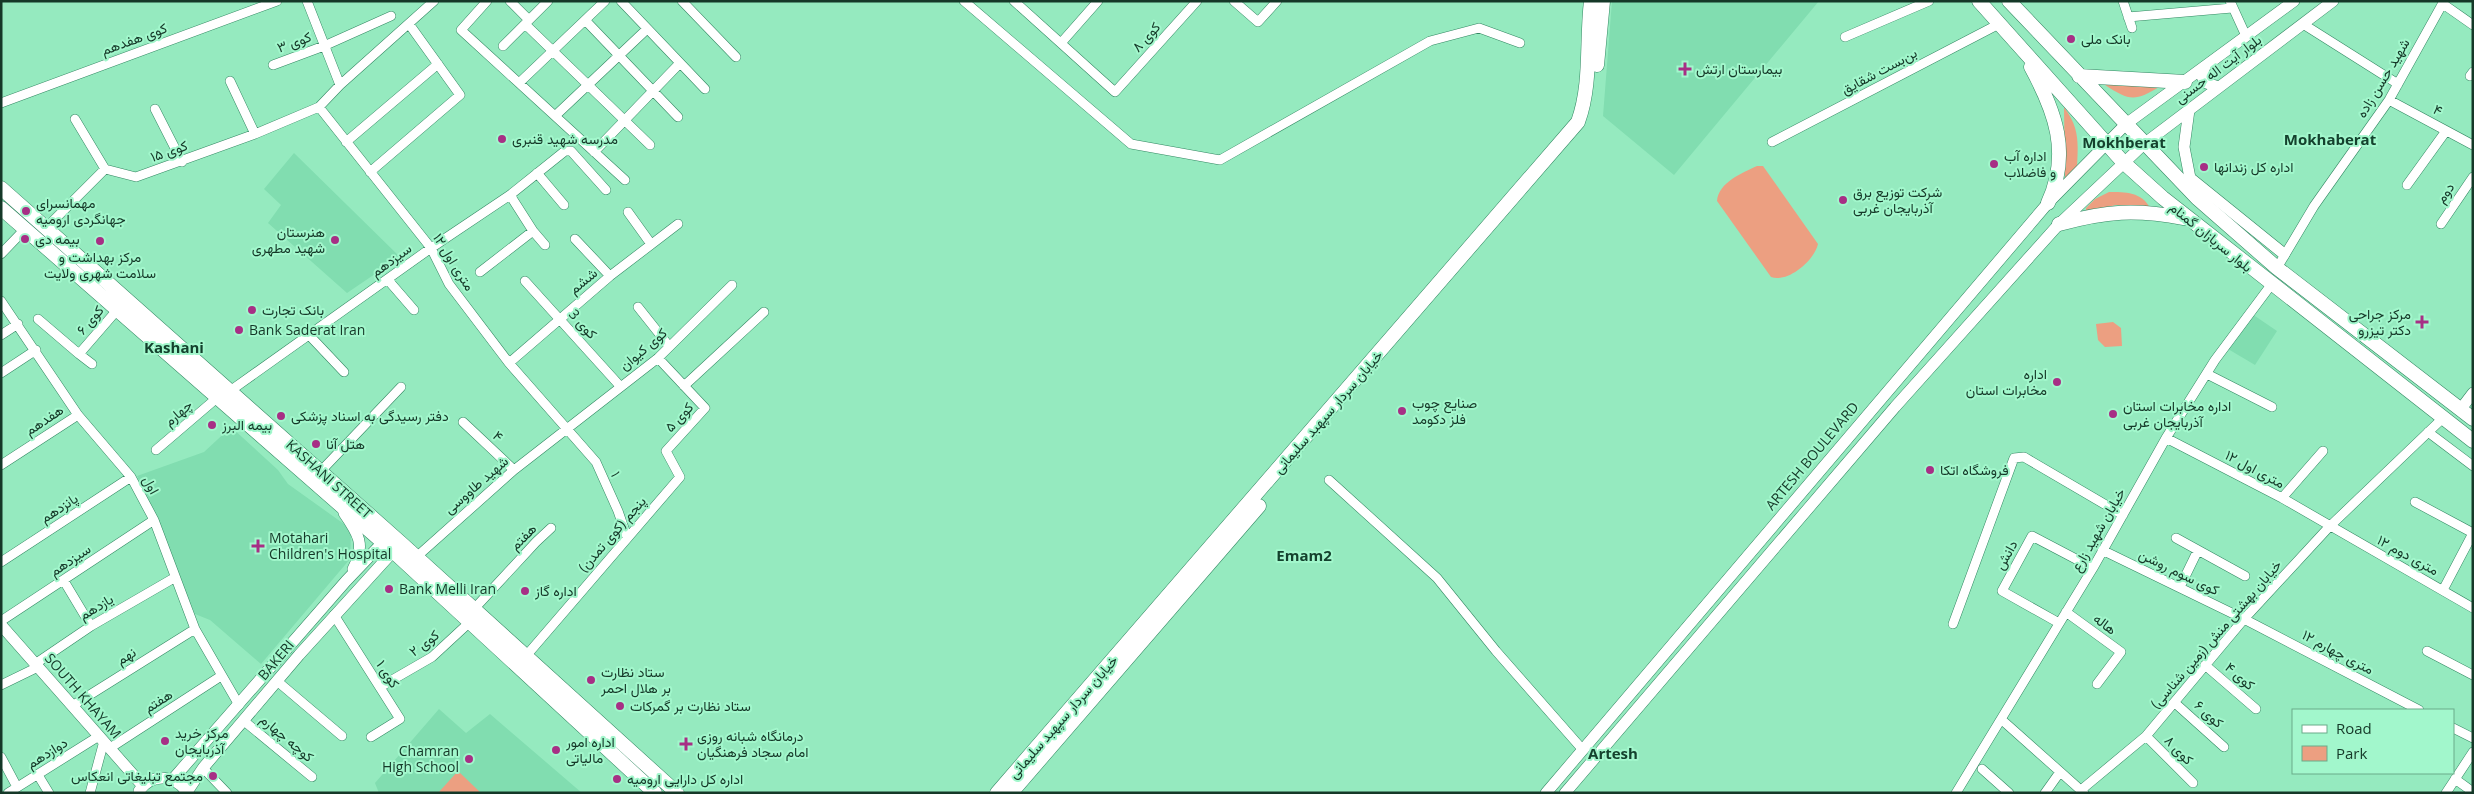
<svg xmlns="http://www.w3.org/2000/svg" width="2474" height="794" font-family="'Open Sans',Vazirmatn,sans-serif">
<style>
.built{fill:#81ddb0}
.green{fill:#ec9f81}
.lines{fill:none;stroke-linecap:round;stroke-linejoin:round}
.street-casing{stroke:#328862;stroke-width:10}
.secondary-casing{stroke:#328862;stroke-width:12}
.primary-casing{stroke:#328862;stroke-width:15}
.street{stroke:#fff;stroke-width:9}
.secondary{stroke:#fff;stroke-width:11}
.primary{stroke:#fff;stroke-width:14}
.poi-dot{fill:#a72f85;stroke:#a2f7cc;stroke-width:2}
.labels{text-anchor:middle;stroke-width:4;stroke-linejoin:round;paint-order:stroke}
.street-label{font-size:14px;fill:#153828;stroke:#a2f7cc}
.poi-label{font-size:14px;fill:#153828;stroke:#a2f7cc;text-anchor:start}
.neighbourhood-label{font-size:15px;font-weight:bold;fill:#14412d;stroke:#a2f7cc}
</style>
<rect width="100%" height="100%" fill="#95eabf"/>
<path class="built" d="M1612 1H1819L1674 175 1603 116Z
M294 153 400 257 347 293 268 223 281 205 264 189Z
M2252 314 2277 331 2255 365 2228 349Z
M231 427 278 470 288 484 344 524 351 534 350 559 261 664 210 620 195 614 137 476 204 452Z
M439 709 466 733 490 714 582 793H379L375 783Z"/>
<path class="green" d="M2105 85 2161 86C2134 102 2130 101 2105 85Z
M2064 107C2080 129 2078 142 2077 168L2065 181Z
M1757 166H1763L1818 244C1814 261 1788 283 1771 277L1717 201C1719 182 1742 173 1757 166Z
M2109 192C2125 192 2142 192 2150 208L2116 205 2086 212V208L2095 199Z
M2113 322 2121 328 2122 346 2105 347 2098 340 2096 324Z
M458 771 481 793H438Z"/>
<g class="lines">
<g class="street-casing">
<path id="street" d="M307 1 340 85
M487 1 461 30 625 180
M510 1 529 20
M621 1 705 89
M682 1 736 57
M964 1 1131 144 1220 160 1430 41 1479 28 1520 43
M1014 1 1115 92 1197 1
M1234 1 1258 22 1277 1
M2123 1 2132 28
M2230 1 2246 36
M2443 4 2473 25
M2128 17 2232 8
M585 20 678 117
M525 24 650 145
M2303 24 2398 84
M1845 37 1929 1
M1061 43 1098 1
M503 46 548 1
M273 65 324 46 391 16
M2470 76 2473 72
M230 81 255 134
M519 83 605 1
M2389 100 2473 145
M1 103 277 1
M319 107 431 248 449 284 509 363 596 462 618 511 627 537
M155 109 182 162
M555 116 647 29
M75 119 105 169
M346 142 438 64
M1772 142 1999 24
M594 152 680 63
M370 172 460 95 409 24
M537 173 564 205
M2407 185 2446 131
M510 195 533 231 545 245
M628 212 651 244
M2441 224 2473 177
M46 228 105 169 136 177 255 134 319 107 340 85 434 1
M575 239 610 276
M1 254 26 228
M2277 268 2314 206 2389 100 2444 1
M480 272 533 231
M388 280 414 310
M525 281 620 386
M1 301 78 415 131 477 154 520 195 629 239 705
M638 307 669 346
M38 319 79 354 118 309
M1 335 18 324
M309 335 344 372
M79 354 92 364
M509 363 610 276 678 224
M1 373 36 350
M2207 374 2272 407
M684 386 764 312
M230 391 431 248 510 195 565 151H571L606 190
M463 422 514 470
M2428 432 2473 466
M2166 438 2282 498 2473 608
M156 450 218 397
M1 465 78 415
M320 472 401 387
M1329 480 1437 578 1496 651 1583 750
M2282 498 2323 451
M2415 502 2473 533
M2176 538 2245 576
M2102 550 2244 619 2419 710
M413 560 514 470 658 358 732 285
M1 562 131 477
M64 581 91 626
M2180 587 2198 550
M2443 590 2473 533
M474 609 536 542 551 528
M2066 612 2121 652 2097 684
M334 615 400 719 371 737
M1 621 154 520
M2059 623 2002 591 2032 536 2093 568
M1953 624 2014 458 2024 457 2123 515
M2427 651 2473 675
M526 656 680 477 666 451 705 408 658 358
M35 664 91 626 174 578
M2205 665 2256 709
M277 681 342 736
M1 685 38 667
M380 687 432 657 472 620
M2175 703 2224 747
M72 706 195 629
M2002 720 2084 793
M244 721 312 777
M2453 728 2473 738
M2146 736 2193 783
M110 748 221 676
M1 757 17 787
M203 768 227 793
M1982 769 2009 793
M38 775 49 793
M2455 779 2473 792
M2081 790 2146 736 2244 619 2329 527 2443 418
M8 793 99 736
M90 793 104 741
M1956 793 2093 568 2166 438 2215 360 2271 285
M2045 793 2060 772
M2446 793 2473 752"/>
</g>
<g class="secondary-casing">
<path id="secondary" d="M2205 66 2202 76 2204 82 2218 87
M2189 110 2184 147 2190 178 2284 254
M2460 410 2473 393
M344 513C358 533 366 545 353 569
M1 625 143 786
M173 779 346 581 387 538
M139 791C152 773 175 774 187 793
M187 792 203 768 299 655 399 545
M1546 793 2048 203 2126 124 2294 1
M1565 793 1895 407 2059 224 2144 144 2333 1"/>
</g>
<g class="primary-casing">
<path id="primary" d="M1979 1 2123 162 2163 198 2473 441
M2009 1 2197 198 2277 268 2473 419
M1597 65 1603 1
M2031 67C2055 111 2071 153 2048 203
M2079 76 2185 82
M1 188 401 543 677 793
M1 208 394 552 655 793
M2059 224C2107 211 2135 209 2184 218
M997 793 1578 122C1592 83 1586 42 1591 1
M1011 793 1259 506"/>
</g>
<use href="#street" class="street"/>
<use href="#secondary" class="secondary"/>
<use href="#primary" class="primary"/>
</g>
<g class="poi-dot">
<circle cx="2071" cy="39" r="5"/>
<path d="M1682.5 61.5h5v5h5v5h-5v5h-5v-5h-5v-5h5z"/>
<circle cx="502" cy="139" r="5"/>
<circle cx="1994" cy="164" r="5"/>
<circle cx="2204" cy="167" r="5"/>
<circle cx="1843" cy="200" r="5"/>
<circle cx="26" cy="211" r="5"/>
<circle cx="25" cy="239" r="5"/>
<circle cx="335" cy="240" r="5"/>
<circle cx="100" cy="241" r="5"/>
<circle cx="252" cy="310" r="5"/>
<path d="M2419.5 314.5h5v5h5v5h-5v5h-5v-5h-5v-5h5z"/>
<circle cx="239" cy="330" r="5"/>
<circle cx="2057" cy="382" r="5"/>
<circle cx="1402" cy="411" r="5"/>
<circle cx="2113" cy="414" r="5"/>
<circle cx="281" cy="416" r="5"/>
<circle cx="212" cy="425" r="5"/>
<circle cx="316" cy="444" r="5"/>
<circle cx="1930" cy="470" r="5"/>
<path d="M255.5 538.5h5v5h5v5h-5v5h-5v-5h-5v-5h5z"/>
<circle cx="389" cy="589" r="5"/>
<circle cx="525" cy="591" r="5"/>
<circle cx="591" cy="680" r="5"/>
<circle cx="620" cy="706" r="5"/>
<circle cx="165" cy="741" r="5"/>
<path d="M683.5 736.5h5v5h5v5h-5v5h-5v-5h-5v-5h5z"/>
<circle cx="556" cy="750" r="5"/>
<circle cx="469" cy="759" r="5"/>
<circle cx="213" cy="776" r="5"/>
<circle cx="617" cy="779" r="5"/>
</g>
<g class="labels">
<g class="street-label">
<text transform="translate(1146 37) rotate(-48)" y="5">کوی ۸</text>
<text transform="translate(134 39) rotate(-20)" y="5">کوی هفدهم</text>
<text transform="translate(294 42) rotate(-20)" y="5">کوی ۳</text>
<text transform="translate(2218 69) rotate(-37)" y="5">بلوار آیت اله حسنی</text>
<text transform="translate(1879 71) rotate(-28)" y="5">بن‌بست شقایق</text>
<text transform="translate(2383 78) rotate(-59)" y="5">شهید حسن زاده</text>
<text transform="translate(2438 110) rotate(28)" y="5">۴</text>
<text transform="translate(169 151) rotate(-19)" y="5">کوی ۱۵</text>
<text transform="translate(2445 193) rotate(-56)" y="5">دوم</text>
<text transform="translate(2211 237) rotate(39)" y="5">بلوار سربازان گمنام</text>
<text transform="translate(391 260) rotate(-36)" y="5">سیزدهم</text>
<text transform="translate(454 262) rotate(58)" y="5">۱۲ متری اول</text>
<text transform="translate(583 281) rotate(-40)" y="5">ششم</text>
<text transform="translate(90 320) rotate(-49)" y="5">کوی ۶</text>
<text transform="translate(583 324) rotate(48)" y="5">کوی 3</text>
<text transform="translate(643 349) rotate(-40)" y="5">کوی کیوان</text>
<text transform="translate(1328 412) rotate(-49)" y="5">خیابان سردار سپهبد سلیمانی</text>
<text transform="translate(178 413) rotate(-41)" y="5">چهارم</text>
<text transform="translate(679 417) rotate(-47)" y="5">کوی ۵</text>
<text transform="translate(44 420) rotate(-34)" y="5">هفدهم</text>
<text transform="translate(498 436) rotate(43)" y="5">۴</text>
<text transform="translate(1812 456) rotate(-50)" y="5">ARTESH BOULEVARD</text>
<text transform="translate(2255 469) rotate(28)" y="5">۱۲ متری اول</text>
<text transform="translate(616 474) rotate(65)" y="5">۱</text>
<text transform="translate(329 479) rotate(42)" y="5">KASHANI STREET</text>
<text transform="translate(151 485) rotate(62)" y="5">اول</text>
<text transform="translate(476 485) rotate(-41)" y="5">شهید طاووسی</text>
<text transform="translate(59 508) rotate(-33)" y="5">پانزدهم</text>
<text transform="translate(2098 530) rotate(-60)" y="5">خیابان شهید زارع</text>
<text transform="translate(612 534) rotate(-49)" y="5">پنجم (کوی تمدن)</text>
<text transform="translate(523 537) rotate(-45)" y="5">هفتم</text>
<text transform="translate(2006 555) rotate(-61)" y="5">دانش</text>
<text transform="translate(2408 555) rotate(29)" y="5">۱۲ متری دوم</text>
<text transform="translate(70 560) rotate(-34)" y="5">سیزدهم</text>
<text transform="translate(2179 572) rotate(26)" y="5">کوی سوم روشن</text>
<text transform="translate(96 607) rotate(-31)" y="5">یازدهم</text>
<text transform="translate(2105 624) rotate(37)" y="5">هاله</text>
<text transform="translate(2216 634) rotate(-49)" y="5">خیابان بهشتی منش (زمین شناسی)</text>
<text transform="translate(424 643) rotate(-37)" y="5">کوی ۲</text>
<text transform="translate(2338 652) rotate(28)" y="5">۱۲ متری چهارم</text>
<text transform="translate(126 656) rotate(-32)" y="5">نهم</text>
<text transform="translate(276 660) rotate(-50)" y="5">BAKERI</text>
<text transform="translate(388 674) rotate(57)" y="5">کوی ۱</text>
<text transform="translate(2240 676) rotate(41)" y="5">کوی ۴</text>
<text transform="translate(83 696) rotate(49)" y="5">SOUTH KHAYAM</text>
<text transform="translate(158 701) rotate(-33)" y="5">هفتم</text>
<text transform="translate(2209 714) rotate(42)" y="5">کوی ۶</text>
<text transform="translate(1063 717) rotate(-49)" y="5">خیابان سردار سپهبد سلیمانی</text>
<text transform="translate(287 738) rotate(40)" y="5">کوچه چهارم</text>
<text transform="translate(2179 750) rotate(46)" y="5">کوی ۸</text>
<text transform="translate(47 753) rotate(-32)" y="5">دوازدهم</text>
</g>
<g class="poi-label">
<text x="2081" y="44">بانک ملى</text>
<text x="1696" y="74">بیمارستان ارتش</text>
<text x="512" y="144">مدرسه شهید قنبری</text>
<text x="2004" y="161">اداره آب<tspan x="2004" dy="16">و فاضلاب</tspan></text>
<text x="2214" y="172">اداره کل زندانها</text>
<text x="1853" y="197">شرکت توزیع برق<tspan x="1853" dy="16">آذربایجان غربی</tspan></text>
<text x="36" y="208">مهمانسرای<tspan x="36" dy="16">جهانگردى ارومیه</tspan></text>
<text x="325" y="237" text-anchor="end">هنرستان<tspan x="325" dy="16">شهید مطهری</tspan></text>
<text x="35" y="244">بیمه دی</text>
<text x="100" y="262" text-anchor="middle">مرکز بهداشت و<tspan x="100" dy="16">سلامت شهری ولایت</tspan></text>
<text x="262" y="315">بانک تجارت</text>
<text x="2411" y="319" text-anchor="end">مرکز جراحی<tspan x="2411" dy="16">دکتر تیزرو</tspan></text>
<text x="249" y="335">Bank Saderat Iran</text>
<text x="2047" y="379" text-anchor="end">اداره<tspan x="2047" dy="16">مخابرات استان</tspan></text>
<text x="1412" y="408">صنایع چوب<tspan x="1412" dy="16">فلز دکومد</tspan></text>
<text x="2123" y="411">اداره مخابرات استان<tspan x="2123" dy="16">آذربایجان غربی</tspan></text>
<text x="291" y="421">دفتر رسیدگی به اسناد پزشکی</text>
<text x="222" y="430">بیمه البرز</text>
<text x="326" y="449">هتل آنا</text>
<text x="1940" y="475">فروشگاه اتکا</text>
<text x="269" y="543">Motahari<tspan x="269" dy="16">Children's Hospital</tspan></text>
<text x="399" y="594">Bank Melli Iran</text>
<text x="535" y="596">اداره گاز</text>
<text x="601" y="677">ستاد نظارت<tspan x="601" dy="16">بر هلال احمر</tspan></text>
<text x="630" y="711">ستاد نظارت بر گمرکات</text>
<text x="175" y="738">مرکز خرید<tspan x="175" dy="16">آذربایجان</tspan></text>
<text x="697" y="741">درمانگاه شبانه روزی<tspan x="697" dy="16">امام سجاد فرهنگیان</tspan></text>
<text x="566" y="747">اداره امور<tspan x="566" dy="16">مالیاتی</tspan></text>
<text x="459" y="756" text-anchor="end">Chamran<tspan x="459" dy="16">High School</tspan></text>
<text x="203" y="781" text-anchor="end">مجتمع تبلیغاتی انعکاس</text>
<text x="627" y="784">اداره کل دارایی ارومیه</text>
</g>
<g class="neighbourhood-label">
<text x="2330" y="145">Mokhaberat</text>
<text x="2124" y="148">Mokhberat</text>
<text x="174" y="353">Kashani</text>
<text x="1304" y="561">Emam2</text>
<text x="1613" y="759">Artesh</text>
</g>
</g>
<rect width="2474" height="794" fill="none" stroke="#153828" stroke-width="5"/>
<rect x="2292" y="709" width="162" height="65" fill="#a2f7cc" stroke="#6aab8a"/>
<rect x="2302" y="725" width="25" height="8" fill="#ffffff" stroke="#6aab8a"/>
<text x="2336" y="734" font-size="15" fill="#153828">Road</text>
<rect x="2302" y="746" width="25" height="15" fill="#ec9f81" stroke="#6aab8a"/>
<text x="2336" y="759" font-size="15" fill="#153828">Park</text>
</svg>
